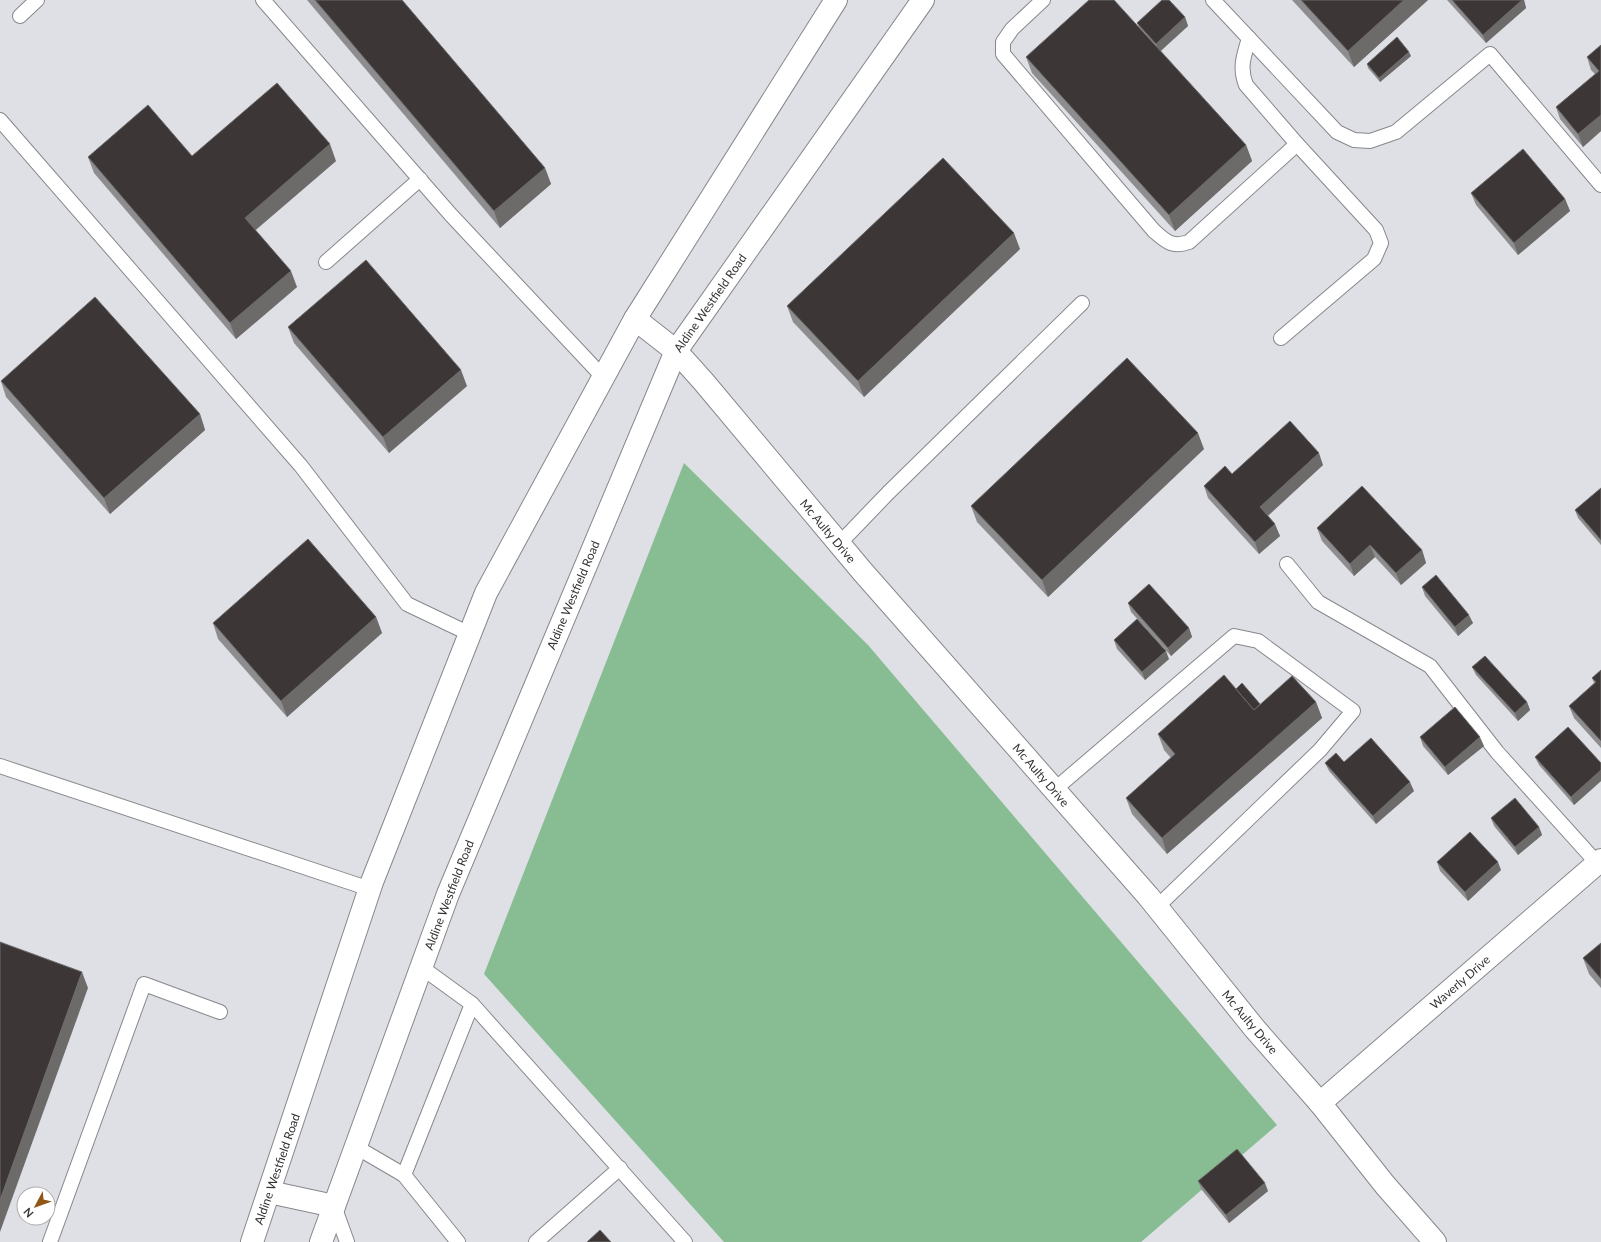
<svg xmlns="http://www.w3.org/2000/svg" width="1601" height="1242" font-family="Lato,sans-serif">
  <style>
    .green { fill: #88bd94 }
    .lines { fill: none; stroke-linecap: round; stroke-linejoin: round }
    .service-casing { stroke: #86888c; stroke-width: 16 }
    .minor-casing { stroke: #86888c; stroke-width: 24 }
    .secondary-casing { stroke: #86888c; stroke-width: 24 }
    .service { stroke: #fff; stroke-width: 14 }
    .minor { stroke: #fff; stroke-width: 22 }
    .secondary { stroke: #fff; stroke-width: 22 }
    .wall { fill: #8d8c8e }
    .shaded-wall { fill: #6d6a6a }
    .building { fill: #3c3736; stroke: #6d6a6a }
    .labels { text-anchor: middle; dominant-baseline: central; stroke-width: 4; stroke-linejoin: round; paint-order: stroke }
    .street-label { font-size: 12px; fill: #323234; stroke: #fff }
  </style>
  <rect width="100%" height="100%" fill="#dee0e5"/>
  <polygon class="green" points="684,463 868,645 1277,1125 1141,1242 724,1242 484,974"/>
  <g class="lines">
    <defs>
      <g id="service">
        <polyline points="263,0 451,215 603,377"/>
        <path d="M 1043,0 L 1012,29 L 1003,42 L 1003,54 L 1154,231 C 1166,241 1171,248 1189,242 L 1297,144"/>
        <polyline points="1213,0 1337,132 1354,140 1370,141 1396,132 1490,54 1601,185"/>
        <polyline points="20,16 37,0"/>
        <path d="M 1249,38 C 1244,56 1239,67 1246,85 L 1297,144 L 1376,230 L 1381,243 L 1374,259 L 1281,338"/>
        <polyline points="0,120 301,466 407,604 470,634"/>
        <polyline points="326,262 420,179"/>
        <polyline points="839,544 888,493 1082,303"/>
        <polyline points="1287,564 1318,602 1430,666 1497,752 1597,863"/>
        <polyline points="0,766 370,889"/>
        <polyline points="1054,790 1234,636 1258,641 1353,711 1320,750 1157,907"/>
        <polyline points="421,967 472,1004 685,1242"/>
        <polyline points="356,1147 404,1175 458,1242"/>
        <polyline points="404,1175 472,1004"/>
        <polyline points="334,1206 347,1242"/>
        <polyline points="50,1242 144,984 220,1012"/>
        <polyline points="536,1242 620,1168"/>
      </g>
      <g id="minor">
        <polyline points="635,319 676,351 703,381 862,571 1148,896 1255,1029 1320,1103 1385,1185 1435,1242"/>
        <polyline points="1320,1103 1601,860"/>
      </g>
      <g id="secondary">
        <polyline points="269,1192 334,1206"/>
        <polyline points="252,1242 372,882 486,593 635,319 836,0"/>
        <polyline points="321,1242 448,894 676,351 923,0"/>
      </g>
    </defs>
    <use href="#service" class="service-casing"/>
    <use href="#minor" class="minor-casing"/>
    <use href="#secondary" class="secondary-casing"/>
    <use href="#service" class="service"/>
    <use href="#minor" class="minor"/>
    <use href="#secondary" class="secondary"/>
  </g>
  <g class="wall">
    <polygon points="307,0 402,0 545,168 551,184 500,228"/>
    <polygon points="1292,0 1428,0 1354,67"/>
    <polygon points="1447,0 1524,0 1526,8 1486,43"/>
    <polygon points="1185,17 1188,26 1161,51 1246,145 1252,161 1175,231 1032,73 1026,57 1139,27 1137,23"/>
    <polygon points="1601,45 1601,131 1583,147 1560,119 1556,107 1595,74 1591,70 1587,57"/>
    <polygon points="1411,56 1380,82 1368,68 1367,64"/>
    <polygon points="192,156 336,161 255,230 297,287 236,339 94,173 88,157"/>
    <polygon points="1471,193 1565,199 1570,211 1518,255 1476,205"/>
    <polygon points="1020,249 864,397 793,322 787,306"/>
    <polygon points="288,327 467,386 389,453 294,343"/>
    <polygon points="1,381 200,414 205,430 110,514 6,397"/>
    <polygon points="1204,449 1048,597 977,522 971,506"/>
    <polygon points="1323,465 1268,516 1280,536 1259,554 1208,498 1204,486 1232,474"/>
    <polygon points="1601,488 1601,545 1578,518 1575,510"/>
    <polygon points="1317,528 1422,550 1426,563 1401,585 1375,557 1354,576 1322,541"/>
    <polygon points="1422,587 1473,623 1458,636 1425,596"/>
    <polygon points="1128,603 1189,628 1192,637 1171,656 1131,612"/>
    <polygon points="376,617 382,633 287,717 218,639 213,623"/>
    <polygon points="1114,640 1169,659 1145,680 1117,649"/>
    <polygon points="1472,667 1527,702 1530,710 1518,721 1476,675"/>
    <polygon points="1601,670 1601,748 1574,718 1569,706 1594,683 1592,678"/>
    <polygon points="1236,689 1260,704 1316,702 1322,718 1167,854 1132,814 1126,798 1171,758 1164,750 1158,734"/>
    <polygon points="1420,737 1484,746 1448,775 1423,746"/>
    <polygon points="1535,757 1601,763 1601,781 1574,805 1539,765"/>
    <polygon points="1344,762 1414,791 1376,824 1329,771 1325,763"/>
    <polygon points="1491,818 1539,827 1542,835 1518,855 1494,826"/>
    <polygon points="1437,862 1501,870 1468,901 1440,871"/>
    <polygon points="1601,943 1601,988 1589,974 1583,958"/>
    <polygon points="1198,1181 1268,1191 1229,1223 1201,1189"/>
  </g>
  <g class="shaded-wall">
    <polygon points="1404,0 1428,0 1354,67 1348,51"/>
    <polygon points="1522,0 1524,0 1526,8 1486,43 1483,35"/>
    <polygon points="1185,17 1188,26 1159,52 1156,44"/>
    <polygon points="1409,52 1411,56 1380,82 1379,78"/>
    <polygon points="1601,115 1601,131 1583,147 1578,134"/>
    <polygon points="330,144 336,161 251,234 245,218"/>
    <polygon points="1246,145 1252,161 1175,231 1169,215"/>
    <polygon points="545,168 551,184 500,228 494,211"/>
    <polygon points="1565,199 1570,211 1518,255 1514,243"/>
    <polygon points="1014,233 1020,249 864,397 858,381"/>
    <polygon points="291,271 297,287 236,339 230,323"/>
    <polygon points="461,370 467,386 389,453 383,437"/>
    <polygon points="200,414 205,430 110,514 104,498"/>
    <polygon points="1198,433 1204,449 1048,597 1042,580"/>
    <polygon points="1319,453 1323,465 1264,519 1260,507"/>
    <polygon points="1275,524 1280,536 1259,554 1255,542"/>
    <polygon points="1370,545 1375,557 1354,576 1350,564"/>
    <polygon points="1422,550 1426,563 1401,585 1396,573"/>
    <polygon points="1469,615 1473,623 1458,636 1455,627"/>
    <polygon points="376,617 382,633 287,717 281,701"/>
    <polygon points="1189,628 1192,637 1171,656 1168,648"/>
    <polygon points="1166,651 1169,659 1145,680 1142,672"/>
    <polygon points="1316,702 1322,718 1167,854 1162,838"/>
    <polygon points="1527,702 1530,710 1518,721 1515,713"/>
    <polygon points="1480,737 1484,746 1448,775 1445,767"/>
    <polygon points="1601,770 1601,781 1574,805 1571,797"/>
    <polygon points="1410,782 1414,791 1376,824 1373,816"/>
    <polygon points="1539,827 1542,835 1518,855 1515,847"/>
    <polygon points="1498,862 1501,870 1468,901 1465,892"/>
    <polygon points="82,972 88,988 0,1232 0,1200"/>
    <polygon points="1265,1183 1268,1191 1229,1223 1226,1215"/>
  </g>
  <g class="building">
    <polygon points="315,0 402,0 545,168 494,211"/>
    <polygon points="1089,0 1114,0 1246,145 1169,215 1026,57"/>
    <polygon points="1162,0 1169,0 1185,17 1156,44 1137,23"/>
    <polygon points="1301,0 1404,0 1348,51"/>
    <polygon points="1452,0 1522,0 1483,35"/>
    <polygon points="1397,37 1409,52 1379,78 1367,64"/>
    <polygon points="1601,45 1601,115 1578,134 1556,107 1599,71 1587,57"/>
    <polygon points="277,83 330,144 245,218 291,271 230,323 88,157 148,105 192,156"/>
    <polygon points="1523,149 1565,199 1514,243 1471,193"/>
    <polygon points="943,158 1014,233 858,381 787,306"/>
    <polygon points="366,260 461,370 383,437 288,327"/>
    <polygon points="95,297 200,414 104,498 1,381"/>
    <polygon points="1127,358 1198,433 1042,580 971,506"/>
    <polygon points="1290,421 1319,453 1260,507 1275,524 1255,542 1204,486 1225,466 1232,474"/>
    <polygon points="1362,486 1422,550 1396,573 1370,545 1350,564 1317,528"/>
    <polygon points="1601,488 1601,540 1575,510"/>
    <polygon points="308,539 376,617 281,701 213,623"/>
    <polygon points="1436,575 1469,615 1455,627 1422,587"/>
    <polygon points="1149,584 1189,628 1168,648 1128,603"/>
    <polygon points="1137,619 1166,651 1142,672 1114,640"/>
    <polygon points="1485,656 1527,702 1515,713 1472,667"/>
    <polygon points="1601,670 1601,741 1569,706 1596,682 1592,678"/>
    <polygon points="1224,675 1254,710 1292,676 1316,702 1162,838 1126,798 1175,754 1158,734"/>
    <polygon points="1242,683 1260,704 1254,710 1236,689"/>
    <polygon points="1455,707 1480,737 1445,767 1420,737"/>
    <polygon points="1568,727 1601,763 1601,770 1571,797 1535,757"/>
    <polygon points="1371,738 1410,782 1373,816 1325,763 1336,753 1344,762"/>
    <polygon points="1515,798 1539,827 1515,847 1491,818"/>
    <polygon points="1470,832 1498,862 1465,892 1437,862"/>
    <polygon points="0,942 82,972 0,1200"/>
    <polygon points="1601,943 1601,979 1583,958"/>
    <polygon points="1237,1149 1265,1183 1226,1215 1198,1181"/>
    <polygon points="600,1230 611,1242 587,1242"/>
  </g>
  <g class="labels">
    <g class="street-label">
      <text transform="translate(710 303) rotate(-55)">Aldine Westfield Road</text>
      <text transform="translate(828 531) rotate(50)">Mc Aulty Drive</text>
      <text transform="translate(573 595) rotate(-67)">Aldine Westfield Road</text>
      <text transform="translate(1041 775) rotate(49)">Mc Aulty Drive</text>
      <text transform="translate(449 895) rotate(-69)">Aldine Westfield Road</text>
      <text transform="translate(1460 982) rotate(-41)">Waverly Drive</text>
      <text transform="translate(1250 1022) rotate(50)">Mc Aulty Drive</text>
      <text transform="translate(277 1169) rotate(-71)">Aldine Westfield Road</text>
    </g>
  </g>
  <g transform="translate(36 1206) rotate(229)"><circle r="19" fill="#ffffff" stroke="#adadae"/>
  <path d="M0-3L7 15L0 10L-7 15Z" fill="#915616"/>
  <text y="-6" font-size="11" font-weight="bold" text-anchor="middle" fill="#323234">N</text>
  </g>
</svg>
